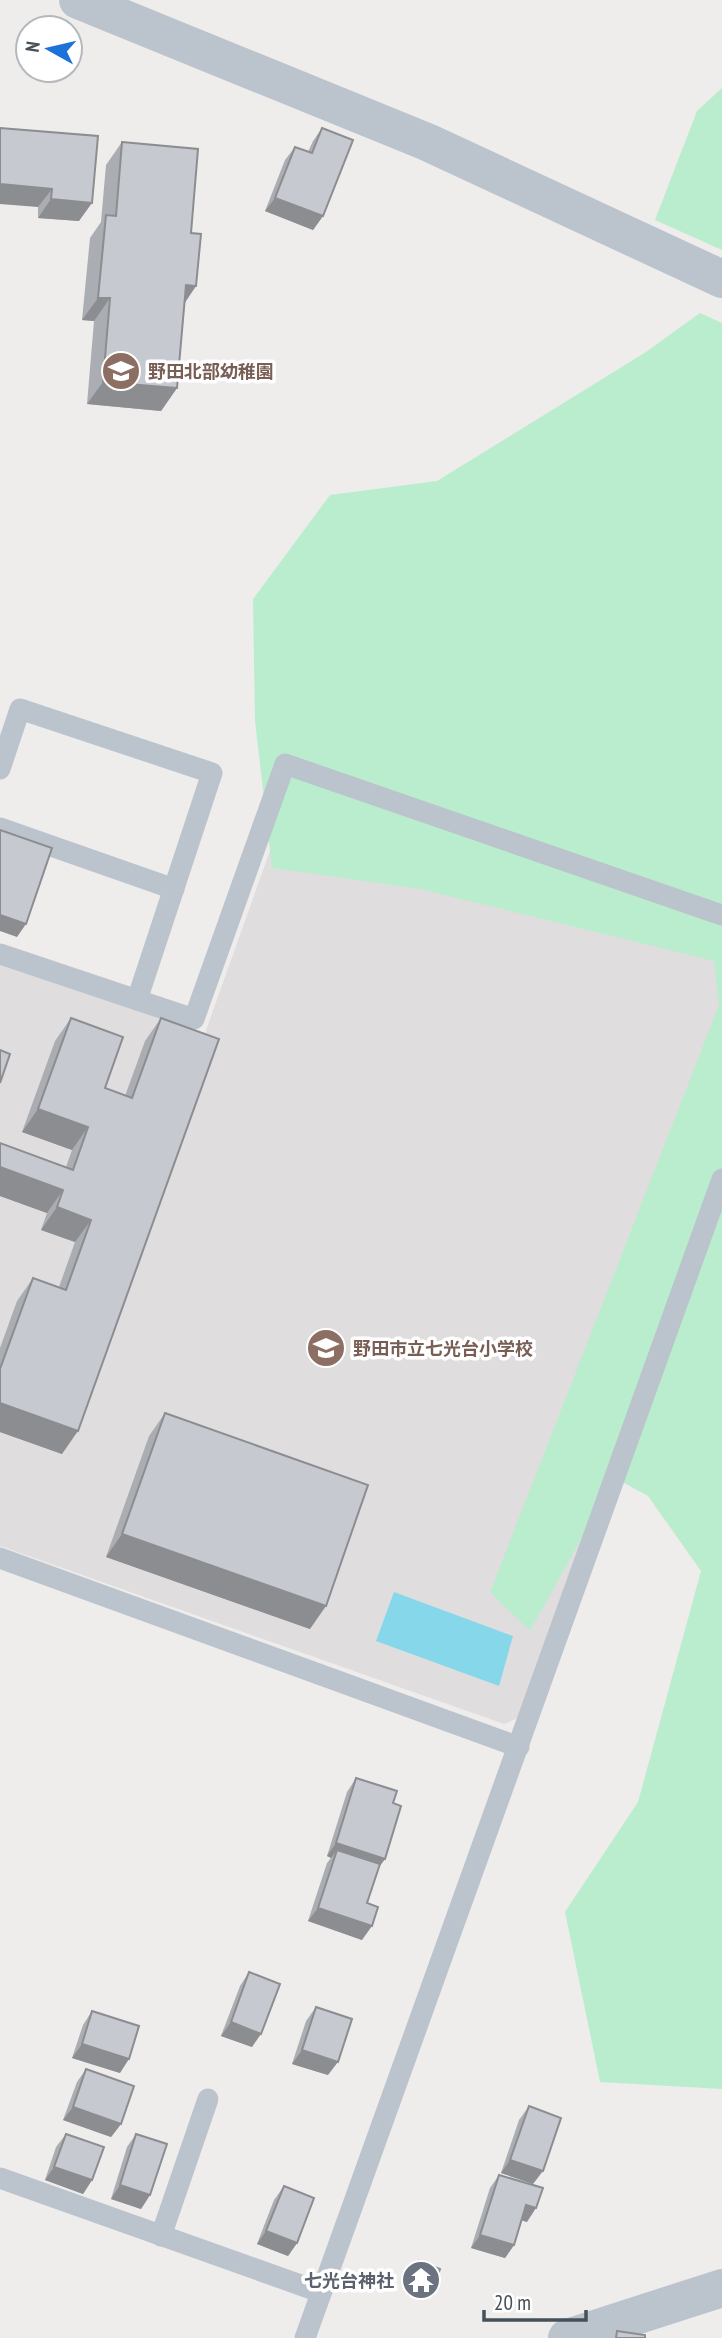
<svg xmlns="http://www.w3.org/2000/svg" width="722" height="2338" font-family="'PT Sans Narrow','Noto Sans JP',sans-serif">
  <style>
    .education { fill: #e0ddde }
    .green { fill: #baedcd }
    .water { fill: #87d7ea }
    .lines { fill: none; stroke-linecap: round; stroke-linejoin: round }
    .lane { stroke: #bbc4cc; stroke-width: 21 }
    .street { stroke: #bbc4cc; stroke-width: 38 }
    .wall { fill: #aaadb2 }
    .shaded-wall { fill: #8b8d91 }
    .building { fill: #c6c9cf; stroke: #8b8d91; stroke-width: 2 }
    .labels { text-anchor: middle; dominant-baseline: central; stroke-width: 7; stroke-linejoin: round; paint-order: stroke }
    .education-label { font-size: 18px; font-weight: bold; fill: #785e54; stroke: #fff; text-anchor: start }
    .worship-label { font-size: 18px; font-weight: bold; fill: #5b616d; stroke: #fff; text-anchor: end }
  </style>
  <rect width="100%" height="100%" fill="#efecec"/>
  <polygon class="education" points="293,786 722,925 722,1150 520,1717 504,1724 0,1546 0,959 137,1000 204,1036"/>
  <g class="green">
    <polygon points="722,88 722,250 655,220 697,111"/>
    <polygon points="700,313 722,323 722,2089 600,2082 565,1912 638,1802 701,1571 648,1496 615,1478 530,1631 490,1592 719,1005 714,961 420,889 272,868 255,721 253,599 330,495 437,481 646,352"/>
  </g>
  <polygon class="water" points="394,1592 513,1636 499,1686 376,1641"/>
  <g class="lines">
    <g class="lane">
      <polyline points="0,769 20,709 212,773 137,1000"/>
      <polyline points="0,828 174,889"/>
      <polyline points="0,954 194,1019 285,764 722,915"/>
      <polyline points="0,1558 519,1747"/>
      <polyline points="0,2178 320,2292"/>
      <polyline points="161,2236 208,2099"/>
      <polyline points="305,2338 722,1179"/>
    </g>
    <g class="street">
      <polyline points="78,0 427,142 722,279"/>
      <polyline points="567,2338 722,2288"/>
    </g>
  </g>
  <g class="wall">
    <polygon points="0,128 79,221 38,218 38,207"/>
    <polygon points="322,128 323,216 313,230 265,211 285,160 295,147 308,152 313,141"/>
    <polygon points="122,142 191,233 196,286 185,303 177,388 161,411 87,404 94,321 82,320 90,238 101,222 106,165"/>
    <polygon points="71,1018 105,1088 125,1096 145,1041 161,1018 62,1454 0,1432 0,1348 17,1301 33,1278 59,1287 75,1242 41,1230 47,1213 0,1196 0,1143 66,1167 72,1150 22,1132 55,1041"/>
    <polygon points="165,1413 310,1629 106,1557 149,1436"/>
    <polygon points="356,1778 393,1803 385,1859 379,1867 367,1903 362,1940 308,1921 327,1863 331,1858 327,1856 347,1792"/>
    <polygon points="249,1972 252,2047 221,2036 240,1986"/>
    <polygon points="316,2007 328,2075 292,2064 306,2021"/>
    <polygon points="92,2011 120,2073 72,2058 83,2025"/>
    <polygon points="86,2069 121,2124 111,2137 63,2120 77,2082"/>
    <polygon points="529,2106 533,2184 501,2173 519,2120"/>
    <polygon points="66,2134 92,2180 83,2194 45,2180 56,2147"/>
    <polygon points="136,2134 150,2195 141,2209 111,2199 127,2147"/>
    <polygon points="499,2175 527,2222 522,2220 514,2245 505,2258 471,2248 490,2188"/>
    <polygon points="284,2186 297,2243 288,2256 257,2244 274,2200"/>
    <polygon points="419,2261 434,2285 429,2293 408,2285 414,2268"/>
  </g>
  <g class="shaded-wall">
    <polygon points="0,184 52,189 38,207 0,204"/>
    <polygon points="275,198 323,216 313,230 265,211"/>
    <polygon points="51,199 92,203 79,221 38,218"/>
    <polygon points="186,285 196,286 180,309"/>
    <polygon points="98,298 110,298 94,321 82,320"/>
    <polygon points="103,382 177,388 161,411 87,404"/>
    <polygon points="0,915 26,924 17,937 0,931"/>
    <polygon points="38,1109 88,1127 72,1150 22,1132"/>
    <polygon points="0,1167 63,1190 47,1213 0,1196"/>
    <polygon points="57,1207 91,1220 75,1242 41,1230"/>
    <polygon points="0,1403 78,1431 62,1454 0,1432"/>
    <polygon points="122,1534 326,1606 310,1629 106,1557"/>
    <polygon points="336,1843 385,1859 375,1872 337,1850 331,1858 327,1856"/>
    <polygon points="318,1908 372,1926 362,1940 308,1921"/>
    <polygon points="231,2022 261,2034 252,2047 221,2036"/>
    <polygon points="82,2044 129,2059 120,2073 72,2058"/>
    <polygon points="302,2050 338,2062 328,2075 292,2064"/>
    <polygon points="73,2107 121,2124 111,2137 63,2120"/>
    <polygon points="510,2160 543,2171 533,2184 501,2173"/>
    <polygon points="54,2167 92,2180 83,2194 45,2180"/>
    <polygon points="120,2185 150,2195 141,2209 111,2199"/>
    <polygon points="526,2205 536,2208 527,2222 517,2219"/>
    <polygon points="266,2231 297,2243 288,2256 257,2244"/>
    <polygon points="480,2235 514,2245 505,2258 471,2248"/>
    <polygon points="413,2278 434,2285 429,2293 408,2285"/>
  </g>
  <g class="building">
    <polygon points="0,128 98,136 92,203 51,199 52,189 0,184"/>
    <polygon points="322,128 353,140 323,216 275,198 295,147 312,153"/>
    <polygon points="122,142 198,149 191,233 201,234 196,286 186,285 177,388 103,382 110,298 98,298 106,215 116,216"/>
    <polygon points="0,830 52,848 26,924 0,915"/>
    <polygon points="71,1018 123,1037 105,1088 132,1098 161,1018 219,1039 78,1431 0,1403 0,1369 33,1278 66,1290 91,1220 57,1207 63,1190 0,1167 0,1143 73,1170 88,1127 38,1109"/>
    <polygon points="0,1050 10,1054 0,1083"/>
    <polygon points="165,1413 368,1485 326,1606 122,1534"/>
    <polygon points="356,1778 397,1791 393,1803 401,1806 385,1859 336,1843"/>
    <polygon points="337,1850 380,1864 367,1903 378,1907 372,1926 318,1908"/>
    <polygon points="249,1972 280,1984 261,2034 231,2022"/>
    <polygon points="316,2007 352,2019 338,2062 302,2050"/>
    <polygon points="92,2011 139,2026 129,2059 82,2044"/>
    <polygon points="86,2069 134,2086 121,2124 73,2107"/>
    <polygon points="529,2106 561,2118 543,2171 510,2160"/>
    <polygon points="66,2134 104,2147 92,2180 54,2167"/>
    <polygon points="136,2134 167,2144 150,2195 120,2185"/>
    <polygon points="499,2175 543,2188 536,2208 526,2205 514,2245 480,2235"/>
    <polygon points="284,2186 314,2198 297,2243 266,2231"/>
    <polygon points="419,2261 440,2269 434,2285 413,2278"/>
    <polygon points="617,2331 645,2335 645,2338 616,2338"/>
  </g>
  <defs>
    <symbol id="school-disc" viewBox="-11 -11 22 22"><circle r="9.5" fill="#8d6e63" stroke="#fff"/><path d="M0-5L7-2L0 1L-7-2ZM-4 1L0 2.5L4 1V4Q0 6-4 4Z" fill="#fff"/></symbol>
    <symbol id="temple-disc" viewBox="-11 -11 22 22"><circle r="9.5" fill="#6b7280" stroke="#fff"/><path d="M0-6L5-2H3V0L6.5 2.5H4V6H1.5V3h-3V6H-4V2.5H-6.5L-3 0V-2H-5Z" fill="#fff"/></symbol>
  </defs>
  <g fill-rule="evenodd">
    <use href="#school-disc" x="99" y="349" width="44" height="44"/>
    <use href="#school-disc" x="304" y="1326" width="44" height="44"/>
    <use href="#temple-disc" x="399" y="2258" width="44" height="44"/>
  </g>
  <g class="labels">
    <g class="education-label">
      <text x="148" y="371">野田北部幼稚園</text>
      <text x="353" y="1348">野田市立七光台小学校</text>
    </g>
    <g class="worship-label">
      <text x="394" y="2280">七光台神社</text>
    </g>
  </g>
  <g transform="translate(49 49) rotate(278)"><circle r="33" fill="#ffffff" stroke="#b5b9bd" stroke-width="2"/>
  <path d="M0-5L12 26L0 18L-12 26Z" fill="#1b73da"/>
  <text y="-10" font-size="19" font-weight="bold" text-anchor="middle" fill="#455059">N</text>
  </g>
  <path d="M484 2310v10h102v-10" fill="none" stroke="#455059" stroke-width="3.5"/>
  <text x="494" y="2310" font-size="21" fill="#455059" stroke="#ffffff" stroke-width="5" paint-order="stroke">20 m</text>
</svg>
